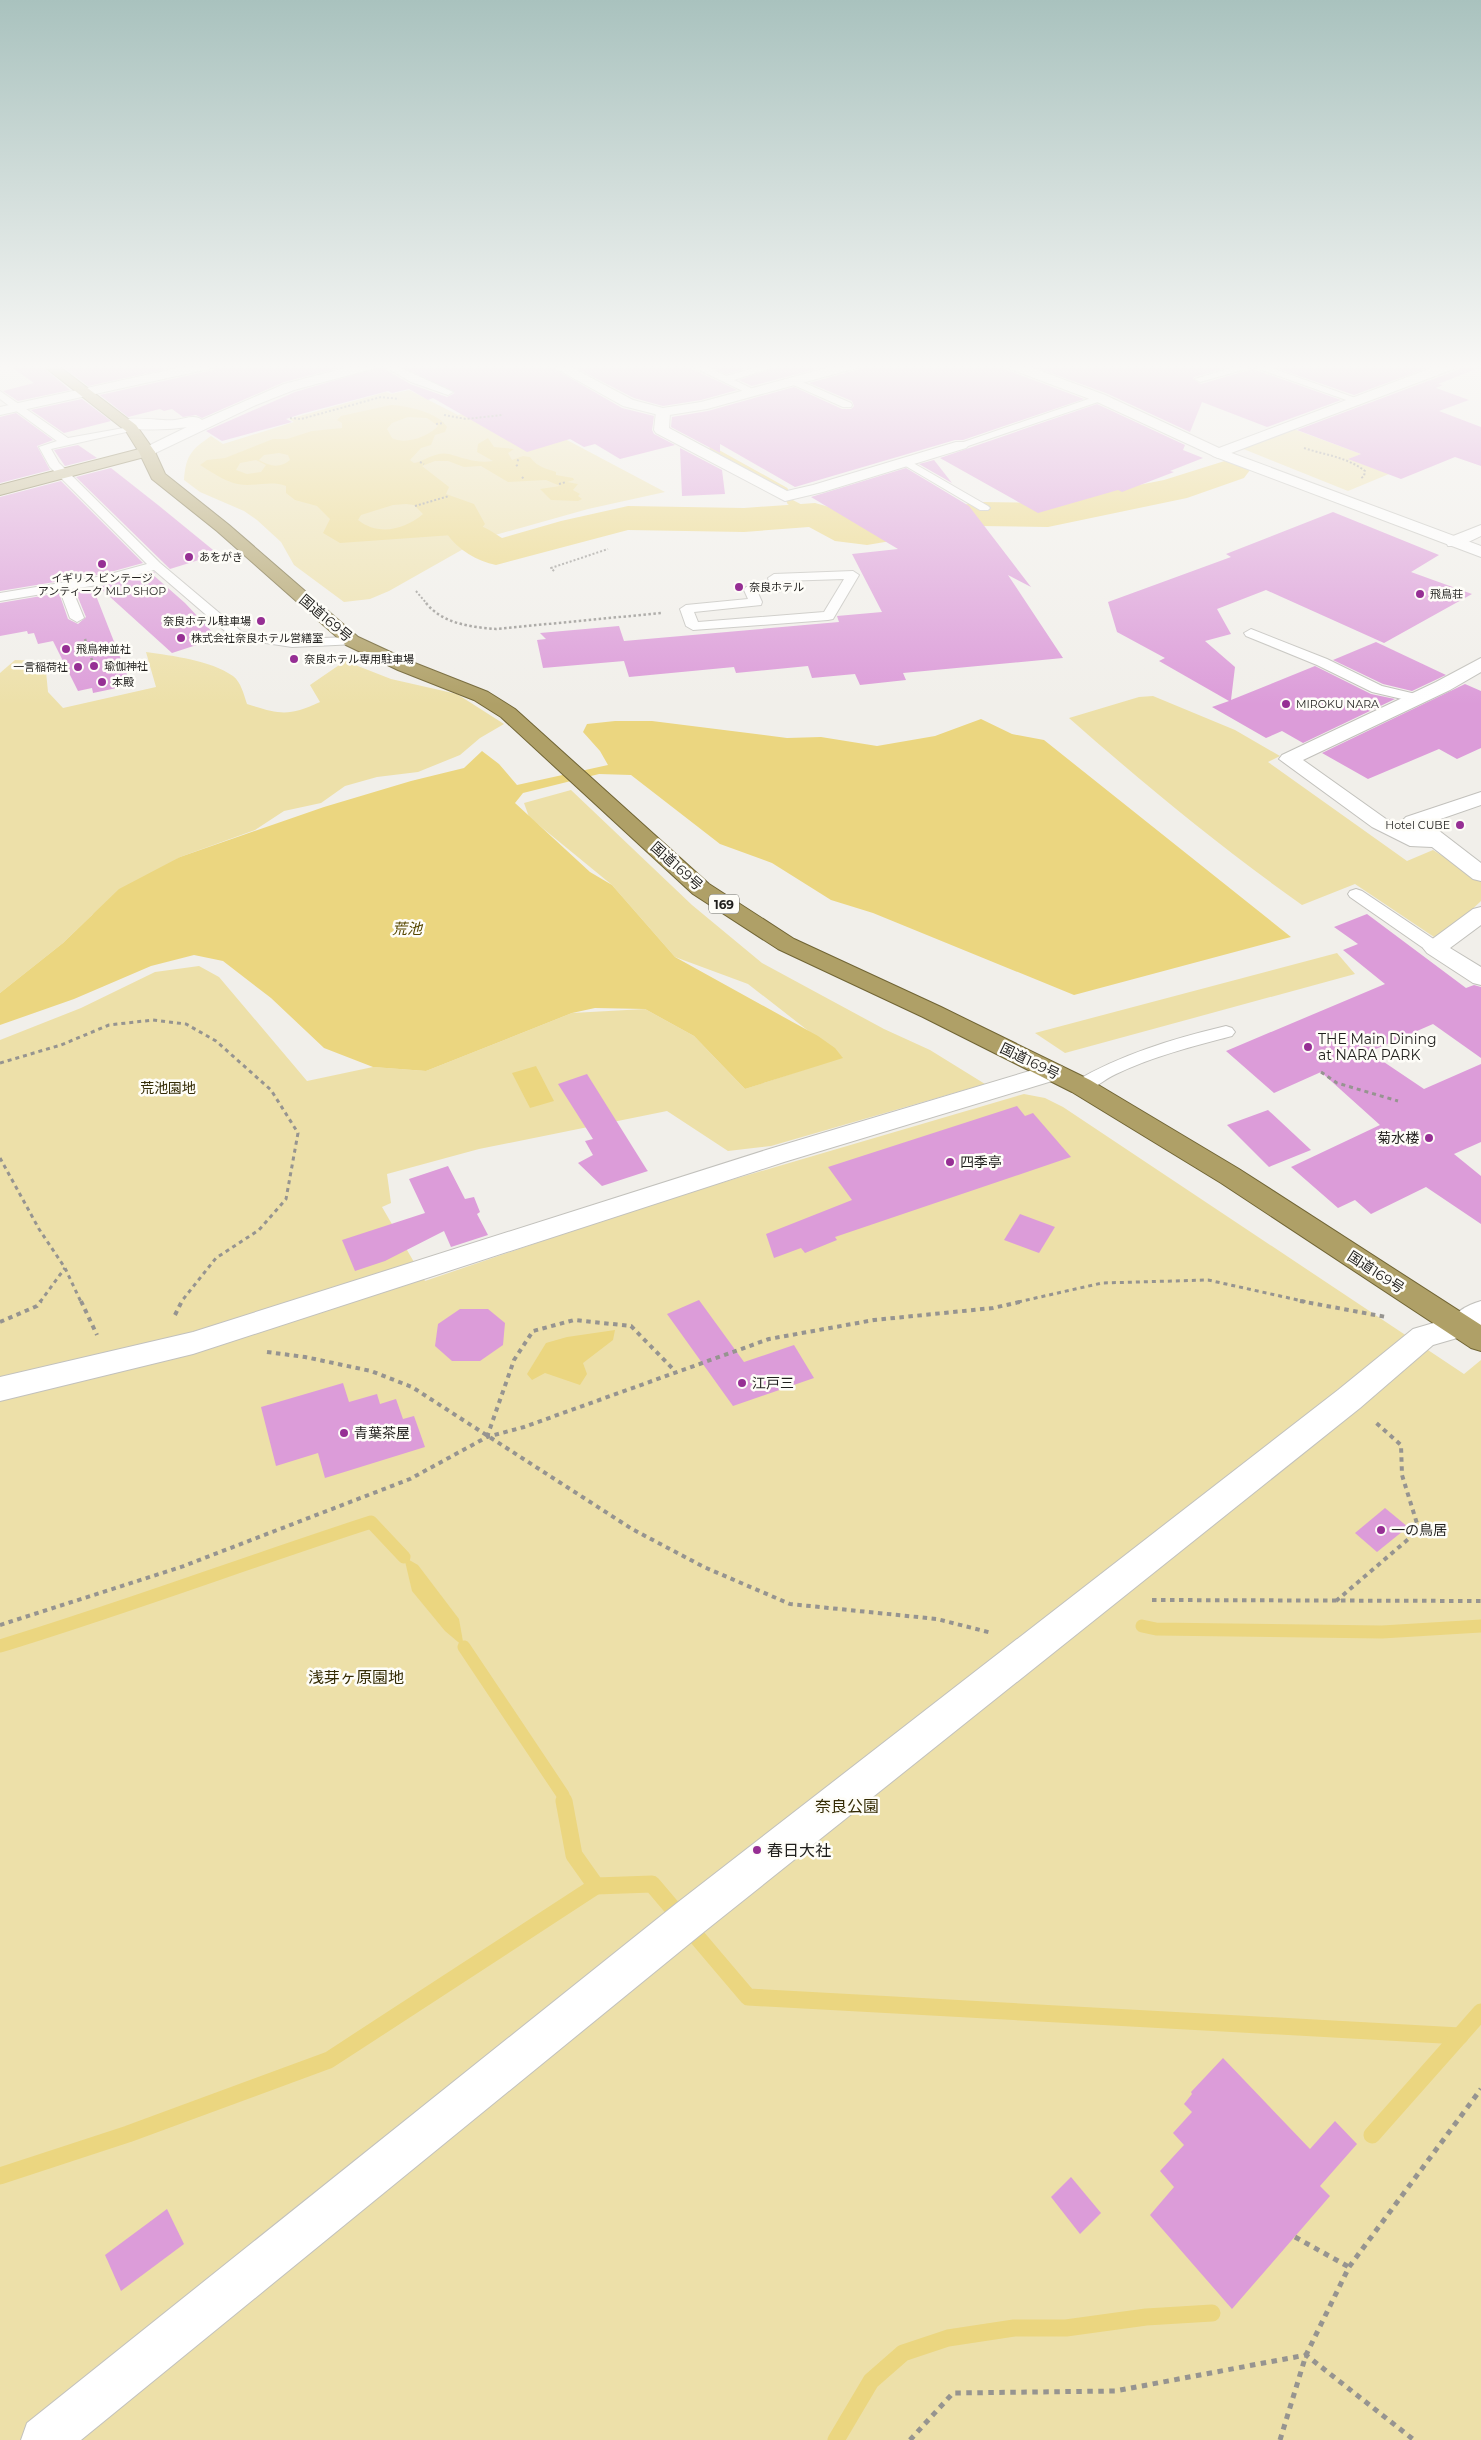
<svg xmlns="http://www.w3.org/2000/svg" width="1481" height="2440" font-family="Montserrat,'Noto Sans JP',sans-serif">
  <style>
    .green { fill: #ede0a9 }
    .water { fill: #ebd680; fill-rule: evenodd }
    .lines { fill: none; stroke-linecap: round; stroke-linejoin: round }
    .stream-far2 { stroke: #ebd680; stroke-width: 6 }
    .stream-far1 { stroke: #ebd680; stroke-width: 13 }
    .stream { stroke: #ebd680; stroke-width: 17 }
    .river { fill: #ebd680; fill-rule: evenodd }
    .building { fill: #dc9cd9 }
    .service-casing { stroke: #c2c1bc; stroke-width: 2 }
    .pedestrian-casing { stroke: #c2c1bc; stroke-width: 2 }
    .minor-casing { stroke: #c2c1bc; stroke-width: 2 }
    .tertiary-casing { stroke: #c2c1bc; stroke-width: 2 }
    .primary-casing { stroke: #706434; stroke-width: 2 }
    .trunk-casing { stroke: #706434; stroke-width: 2 }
    .path-far4 { stroke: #969490; stroke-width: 2; stroke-dasharray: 2 2; stroke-linecap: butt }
    .path-far3 { stroke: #969490; stroke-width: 2.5; stroke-dasharray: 2.5 2.5; stroke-linecap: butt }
    .path-far2 { stroke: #969490; stroke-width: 3; stroke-dasharray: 4 4; stroke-linecap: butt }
    .path-far1 { stroke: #969490; stroke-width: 4; stroke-dasharray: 4.5 4.5; stroke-linecap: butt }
    .path { stroke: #969490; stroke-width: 5; stroke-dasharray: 5.5 5.5; stroke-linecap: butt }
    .service { fill: #fff; fill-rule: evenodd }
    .pedestrian { fill: #fff; fill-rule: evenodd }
    .minor { fill: #fff; fill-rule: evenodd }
    .tertiary { fill: #fff; fill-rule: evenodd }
    .primary { fill: #c3b88d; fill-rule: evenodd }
    .trunk { fill: #afa067; fill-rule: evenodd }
    .poi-dot { fill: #962f94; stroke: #fefdf8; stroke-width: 2 }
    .labels { text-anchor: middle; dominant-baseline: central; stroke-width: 5; stroke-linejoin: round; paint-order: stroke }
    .far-poi-label { font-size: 11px; fill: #201f1d; stroke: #fefdf8; text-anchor: start }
    .shield { fill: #fefdf8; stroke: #63625f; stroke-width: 1 }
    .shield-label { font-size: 12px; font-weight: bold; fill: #201f1d }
    .street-label { font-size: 14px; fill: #201f1d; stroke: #fefdf8 }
    .poi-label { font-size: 14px; fill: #201f1d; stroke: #fefdf8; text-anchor: start }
    .park-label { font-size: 14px; fill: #352c05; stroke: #fefdf8 }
    .water-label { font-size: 15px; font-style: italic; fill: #564700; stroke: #fefdf8 }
    .near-park-label { font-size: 16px; fill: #352c05; stroke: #fefdf8 }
    .near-poi-label { font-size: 16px; fill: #201f1d; stroke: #fefdf8; text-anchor: start }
  </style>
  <rect width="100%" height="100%" fill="#f1efea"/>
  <g class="green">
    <path d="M 409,390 L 458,415 L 499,404 L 665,492 L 588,509 L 481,539 L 389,591 L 370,599 L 344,602 L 294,565 L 281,542 L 257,520 L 244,511 L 200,492 L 184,480 C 186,455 191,450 211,436 L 223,444 L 294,422 L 289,419 L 386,392 L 391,394 Z"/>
    <polygon points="1288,427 1361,454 1349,459 1389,474 1348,491 1236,446"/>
    <path d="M 146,652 C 173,656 210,660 233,676 C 241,682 244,695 247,704 C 279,714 288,717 320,702 L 310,685 L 345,661 L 391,679 L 457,694 L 504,724 L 480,738 L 460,755 L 418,772 L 377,777 L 345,786 L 321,803 L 284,811 L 255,830 L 180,857 L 92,915 L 63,943 L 0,993 L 0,673 L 15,660 L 45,661 L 48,692 L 63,708 L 156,687 Z"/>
    <path d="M 1153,696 L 1235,730 L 1280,756 L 1268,762 L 1407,861 L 1433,850 L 1481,880 L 1481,901 L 1463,918 L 1434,937 L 1355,884 L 1302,905 C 1220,847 1144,784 1069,718 L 1139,697 Z"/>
    <polygon points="571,790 692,905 762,963 884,1029 930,1050 985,1084 771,1146 728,1151 667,1111 479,1149 387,1174 391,1203 382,1207 425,1281 663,1200 1024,1094 1045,1098 1063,1107 1464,1374 1481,1360 1481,2440 0,2440 0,1040 81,1008 155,972 199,966 219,977 307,1081 373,1067 426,1071 572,1013 645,1009 694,1036 745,1089 842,1057 748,984 675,957 612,885 529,817 524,803"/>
    <polygon points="1337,953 1355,974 1065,1053 1035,1033"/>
  </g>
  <g class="water">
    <path d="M 391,405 C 407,406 438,412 447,427 L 445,432 L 435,435 L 431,445 L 421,448 L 410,460 L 414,463 C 425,461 436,451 449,454 C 463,458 478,464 493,461 L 477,452 L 478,444 L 488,438 L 494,447 L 514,449 L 508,453 L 512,460 L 523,456 L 530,457 C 537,467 545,468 556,472 L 556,475 L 573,478 L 574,480 L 567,482 L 578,484 L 573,490 L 580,494 L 578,496 L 582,499 L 578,501 L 551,500 L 540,489 L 560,486 L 546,480 L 508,482 L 481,466 L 464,467 L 448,461 L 435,461 L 422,466 L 449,487 L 446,494 L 474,504 L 485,524 L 481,529 L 467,534 L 340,543 L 323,533 L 330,519 L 317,506 L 295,500 L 286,493 L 286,486 C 273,481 260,485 247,485 C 229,485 215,474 200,465 L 207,460 L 225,458 L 273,439 L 287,439 L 312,431 L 342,428 L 342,423 L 337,420 L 341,416 ZM 408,417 L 427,418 L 438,426 C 428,437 405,445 392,438 L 387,429 L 392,423 ZM 279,453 L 288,455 L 290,460 C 280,469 269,466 259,460 L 264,455 ZM 256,460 L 266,465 L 261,472 L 247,474 L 236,470 L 240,463 ZM 406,504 L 414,505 L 423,514 C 404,530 378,536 358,520 L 361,515 L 393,505 Z"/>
    <polygon points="981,719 1012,734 1044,740 1291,937 1074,995 873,913 831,900 772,863 720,844 631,775 599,774 523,793 515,803 590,872 612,885 675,957 818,1036 835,1048 843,1058 745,1089 694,1036 645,1009 595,1008 572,1013 426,1071 373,1067 324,1048 271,998 223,961 194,955 151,966 74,999 0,1025 0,993 63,943 119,889 180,857 324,807 411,781 464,768 482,751 499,764 517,785 608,765 600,751 583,732 587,724 615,721 652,721 787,738 821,737 877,746 935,736"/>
    <polygon points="536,1066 554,1101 530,1108 512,1073"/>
    <polygon points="615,1330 613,1340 583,1363 587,1374 580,1385 545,1373 532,1380 527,1374 546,1343 567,1337"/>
    <polygon points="404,1557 418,1565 459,1619 464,1647 445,1631 412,1591"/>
  </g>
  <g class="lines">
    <polyline class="stream-far2" points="708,436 711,438 713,450 785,490 790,502 815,515"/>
    <g class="stream-far1">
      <polyline points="1142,1626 1156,1629 1382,1632 1481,1626"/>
      <path d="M 0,1646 C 125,1608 247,1562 371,1522 L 404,1557"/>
      <polyline points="464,1647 563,1795 564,1802"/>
    </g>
    <g class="stream">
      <polyline points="564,1801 574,1855 596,1886 652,1884 748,1997 1460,2036"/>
      <polyline points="1372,2135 1481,2012"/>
      <polyline points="0,2176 128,2134 329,2060 596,1886"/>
      <polyline points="836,2440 871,2381 903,2353 948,2338 1014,2328 1066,2328 1146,2317 1212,2313"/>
    </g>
    <path class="river" d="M 1231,459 L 1244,462 L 1250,470 L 1244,478 L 1187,498 L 1048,527 L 980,526 L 867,545 L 835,541 L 809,527 L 744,532 L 628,530 L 496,565 C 477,561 458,550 447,534 L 453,525 C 475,520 483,526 502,538 L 561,521 L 628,506 L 744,508 L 815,503 L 829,507 L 857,520 L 867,521 L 980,502 L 1048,503 L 1164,480 Z"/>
  </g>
  <g class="building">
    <polygon points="7,364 39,364 70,390 18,401 3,391 34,383"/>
    <polygon points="59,364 189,364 88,386"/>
    <polygon points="222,364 354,364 284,382 202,418 196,415 183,417 172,409 164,411 160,409 128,417 100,395 213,370"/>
    <polygon points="396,364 546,364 622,408 654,416 652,430 654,434 675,445 620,459 595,444 584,447 570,439 527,452 433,398 428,400 409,389 392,393 388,391 301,414 286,419 292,422 222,441 206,431 295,392 381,367 410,384 447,397 455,393"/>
    <polygon points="568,364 691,364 692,369 737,390 701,400 663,406 634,398"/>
    <polygon points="705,364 763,364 726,374"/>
    <polygon points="785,364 835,364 752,386 739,380"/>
    <polygon points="864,364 1001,364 1004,369 1084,399 963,440 955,440 795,487 720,444 720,453 671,427 672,417 708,411 794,387 842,409 851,409 854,406 852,401 809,383 860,369"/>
    <polygon points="1026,364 1239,364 1194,377 1193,379 1201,384 1253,369 1341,400 1267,427 1202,402 1190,432 1106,393"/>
    <polygon points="1265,364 1438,364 1354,395"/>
    <polygon points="1463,364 1470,364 1472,368 1476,369 1438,384 1443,385 1436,388 1469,400 1439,411 1481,427 1481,466 1455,457 1401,479 1348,459 1361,454 1297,430 1460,369"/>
    <polygon points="82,399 111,421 64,433 31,410"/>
    <polygon points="1097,404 1185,445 1183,450 1203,458 1170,471 1174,472 1122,492 1118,490 1038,513 940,458"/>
    <polygon points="16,413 53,440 37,446 50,470 0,483 0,417"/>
    <polygon points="78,445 97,458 65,466 54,450"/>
    <polygon points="680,448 722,470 725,494 682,496"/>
    <polygon points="934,460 952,483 919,464"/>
    <polygon points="111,468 158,505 218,554 170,569 76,477"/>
    <polygon points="906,468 969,506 1031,587 1008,575 1063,658 903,673 906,680 860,685 855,674 812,678 808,666 736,673 734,667 629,677 624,661 543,668 537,640 546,639 540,633 619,626 624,641 839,622 837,616 882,612 852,554 898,549 811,497"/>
    <polygon points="61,481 143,563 103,574 0,591 0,497"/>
    <polygon points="1333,512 1439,555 1411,572 1472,594 1384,643 1266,590 1217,609 1231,634 1205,641 1235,667 1231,700 1315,666 1371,694 1395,699 1303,743 1282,731 1266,738 1212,707 1229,701 1159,661 1165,658 1117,632 1108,602 1231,557 1226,554"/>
    <polygon points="154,572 155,573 152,574 185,603 218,638 172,653 99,587"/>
    <polygon points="93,588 131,685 93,693 92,688 78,691 53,641 38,644 34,633 28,634 27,631 0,636 0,603 59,593 68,619 78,624 86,617 75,590"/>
    <polygon points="1376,642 1446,675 1412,691 1383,684 1333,660"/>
    <polygon points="1465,684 1481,691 1481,748 1457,759 1439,749 1368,779 1322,753"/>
    <polygon points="1367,914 1466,988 1474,985 1481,987 1481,1058 1433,1024 1369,1052 1424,1089 1481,1064 1481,1142 1454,1154 1481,1176 1481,1224 1426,1187 1371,1214 1355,1200 1338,1208 1291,1167 1380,1125 1321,1072 1274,1093 1226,1051 1385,984 1343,950 1358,944 1334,927"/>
    <polygon points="587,1074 647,1170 648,1171 602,1186 578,1163 593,1155 585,1141 593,1139 558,1084"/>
    <polygon points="1017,1106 1025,1116 1033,1113 1071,1157 835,1237 837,1240 805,1253 801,1248 774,1258 766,1234 852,1200 828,1167"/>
    <polygon points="1268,1110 1311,1150 1269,1167 1227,1125"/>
    <polygon points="448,1166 465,1199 474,1197 480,1212 477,1214 488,1235 451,1247 444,1231 385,1261 355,1271 342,1240 425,1213 409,1179"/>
    <polygon points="1020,1214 1055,1227 1039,1253 1004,1240"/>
    <polygon points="699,1300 744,1362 794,1345 814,1378 733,1406 667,1314"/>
    <polygon points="460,1309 488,1309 505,1323 503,1345 480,1361 452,1361 435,1346 438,1324"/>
    <polygon points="343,1383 349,1402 377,1394 380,1404 396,1399 403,1419 414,1416 425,1447 325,1478 318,1453 276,1466 261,1407"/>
    <polygon points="1385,1508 1408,1527 1377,1552 1355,1533"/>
    <polygon points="1223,2058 1310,2149 1335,2121 1357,2144 1320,2186 1330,2196 1232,2309 1150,2215 1174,2187 1160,2171 1184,2145 1173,2133 1192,2112 1184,2104 1192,2094 1191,2092"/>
    <polygon points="1071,2177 1101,2213 1080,2234 1051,2197"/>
    <polygon points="167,2209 184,2244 121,2291 105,2255"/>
  </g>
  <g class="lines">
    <defs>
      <g id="service">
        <polygon points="380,364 392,364 453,392 448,395 411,382"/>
        <polygon points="693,364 702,364 726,376 768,364 783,364 734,380 755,390 755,394 751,395 693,367"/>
        <polygon points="1244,364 1261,364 1361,400 1360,402 1352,402 1253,367 1200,382 1195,379"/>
        <polygon points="793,378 851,403 852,405 851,407 843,407 789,383 789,379"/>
        <polygon points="0,391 68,438 135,426 135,430 51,449 59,463 160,563 242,632 292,639 352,637 359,641 357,644 292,647 233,638 154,570 104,584 72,589 84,618 77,622 70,618 60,591 0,601 0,593 103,576 147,564 50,467 39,447 57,441 0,399"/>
        <polygon points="1100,395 1104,396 1104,400 965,447 961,448 955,445"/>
        <polygon points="908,460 988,506 990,508 988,510 980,510 904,465 902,463"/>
        <path d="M 853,571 L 859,575 L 833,619 L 828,620 L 693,630 L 686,626 L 680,609 L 686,605 L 748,599 L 744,590 L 746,587 L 770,585 L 768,578 L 774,574 ZM 844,579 L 824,612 L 698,622 L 694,612 L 761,605 L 762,602 L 758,593 L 782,591 L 784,588 L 782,581 Z"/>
        <polygon points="1251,629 1327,659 1382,686 1420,695 1422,698 1415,702 1372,692 1317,665 1246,636 1244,633"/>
        <polygon points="1356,889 1362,891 1441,944 1443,948 1441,952 1429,952 1350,897 1348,894 1350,891"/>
        <path d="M 1226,1026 L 1232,1028 L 1235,1032 L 1232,1036 C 1191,1047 1154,1056 1116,1074 C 1102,1080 1090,1095 1074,1090 L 1072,1086 L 1074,1082 C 1122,1054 1172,1039 1226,1026 Z"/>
      </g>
      <polygon id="pedestrian" points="1461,1315 1471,1318 1476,1326 1471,1334 1433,1345 1360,1408 705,1931 81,2440 21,2440 27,2423 677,1903 1338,1390 1413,1329"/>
      <g id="minor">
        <polygon points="196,364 220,364 213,368 0,415 0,407"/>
        <polygon points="1003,364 1022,364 1105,395 1219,448 1442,364 1461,364 1459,367 1218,458 1095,401 1005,367"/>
        <polygon points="1472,364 1481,364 1481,368 1474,367"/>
        <polygon points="663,408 670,412 669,428 787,491 813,485 956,442 966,442 969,445 966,448 823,492 785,501 656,433 654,430 656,412"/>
        <polygon points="1481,525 1481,536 1460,546 1448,546 1446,542 1448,538"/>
        <polygon points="1481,658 1481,672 1450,690 1303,760 1386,819 1411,830 1402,821 1406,817 1481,792 1481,805 1429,823 1481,863 1481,881 1473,879 1432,847 1410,846 1372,827 1279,759 1282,755 1436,682"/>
        <polygon points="1481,907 1481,925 1450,948 1481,967 1481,985 1473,983 1427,953 1423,948 1427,943 1473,909"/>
        <polygon points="1053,1064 1062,1066 1066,1072 1062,1078 784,1162 193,1354 0,1401 0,1377 193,1332 766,1150"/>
      </g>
      <g id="tertiary">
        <path d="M 360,364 L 381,364 L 379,367 L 294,390 L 256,405 L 147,457 L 142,455 L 139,452 L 142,449 L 187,427 C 175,429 124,433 117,423 C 124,414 163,422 175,420 C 184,419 195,414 202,420 L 284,384 Z"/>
        <polygon points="548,364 565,364 633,400 663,408 701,402 841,364 862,364 860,367 707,409 663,416 623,406"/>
        <polygon points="1218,448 1481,546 1481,557 1213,456 1210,453"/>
        <path d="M 1481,1301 L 1481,1327 C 1470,1335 1464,1338 1451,1334 L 1446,1326 C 1453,1313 1467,1305 1481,1301 Z"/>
      </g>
      <polygon id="primary" points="147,447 152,449 155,452 152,455 0,495 0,485"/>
      <polygon id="trunk" points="41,364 56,364 136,425 155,452 165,474 229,525 358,637 412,662 488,692 515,709 709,884 794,939 941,1007 1090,1080 1239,1169 1481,1325 1481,1351 1471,1348 1221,1183 1072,1092 923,1017 778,949 693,894 501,717 474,700 398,670 346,645 217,531 152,479 139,452 126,431"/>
    </defs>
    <use href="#service" class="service-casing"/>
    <use href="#pedestrian" class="pedestrian-casing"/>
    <use href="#minor" class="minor-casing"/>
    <use href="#tertiary" class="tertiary-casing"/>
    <use href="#primary" class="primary-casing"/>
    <use href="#trunk" class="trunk-casing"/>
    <g class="path-far4">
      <polyline points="444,415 466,419 502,415"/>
      <polyline points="290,418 301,419 381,397 399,399"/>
      <polyline points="436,424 444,423"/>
      <path d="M 1304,448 C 1325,455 1347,457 1365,471 L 1364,476 L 1360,479"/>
      <polyline points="517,460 520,461"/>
      <polyline points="420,462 424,464"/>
      <polyline points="516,466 519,464"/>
      <polyline points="522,477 524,479"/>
      <polyline points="559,484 566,482"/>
      <polyline points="415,506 449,496"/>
      <polyline points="554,571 551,568 608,549"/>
      <polyline points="416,591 427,604"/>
    </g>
    <g class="path-far3">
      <path d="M 426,603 C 443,624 471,627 496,629 L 661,613"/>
      <polyline points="85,639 94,666"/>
    </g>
    <g class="path-far2">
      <polyline points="0,1063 61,1045 109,1025 153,1020 186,1024 216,1041 271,1090 298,1133 286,1199 259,1230 216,1258 181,1302"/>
      <polyline points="1321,1072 1337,1083 1398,1101"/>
      <polyline points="0,1158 39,1229 65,1268 81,1302"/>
      <polyline points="40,1302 65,1268"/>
      <polyline points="1018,1302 1102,1283 1208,1280 1307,1302"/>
    </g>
    <g class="path-far1">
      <polyline points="81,1301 97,1335"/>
      <polyline points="1300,1301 1386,1317"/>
      <polyline points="175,1315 182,1301"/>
      <polyline points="0,1322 37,1306 41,1301"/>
      <polyline points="267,1352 305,1357 371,1371 412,1387 632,1529 704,1567 790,1604 937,1619 992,1633"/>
      <polyline points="487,1437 514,1360 533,1331 574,1320 631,1326 675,1371"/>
      <polyline points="1152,1600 1481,1601"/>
      <polyline points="1336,1601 1419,1530 1402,1475 1401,1445 1374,1421"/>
      <polyline points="0,1625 181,1567 410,1479 487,1437 524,1427 769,1339 874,1320 993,1308 1024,1301"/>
    </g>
    <g class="path">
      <polyline points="1295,2237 1349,2267"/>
      <polyline points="910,2440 953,2393 1115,2391 1306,2355 1414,2440"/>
      <polyline points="1280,2440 1306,2355 1349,2267 1481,2089"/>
    </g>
    <use href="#service" class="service"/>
    <use href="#pedestrian" class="pedestrian"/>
    <use href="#minor" class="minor"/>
    <use href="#tertiary" class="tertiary"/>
    <use href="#primary" class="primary"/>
    <use href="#trunk" class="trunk"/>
  </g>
  <linearGradient id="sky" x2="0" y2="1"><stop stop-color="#a9c2be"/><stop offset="0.52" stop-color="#f9f8f6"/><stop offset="1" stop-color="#f9f8f6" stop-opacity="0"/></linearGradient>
  <rect width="1481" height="705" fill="url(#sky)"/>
  <g class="poi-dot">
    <circle cx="189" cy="557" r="5"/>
    <circle cx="102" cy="564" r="5"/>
    <circle cx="739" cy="587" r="5"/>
    <circle cx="1420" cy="594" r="5"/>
    <circle cx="261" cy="621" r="5"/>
    <circle cx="181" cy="638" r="5"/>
    <circle cx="66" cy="649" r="5"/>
    <circle cx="294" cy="659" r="5"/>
    <circle cx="94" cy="666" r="5"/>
    <circle cx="78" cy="667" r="5"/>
    <circle cx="102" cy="682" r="5"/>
    <circle cx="1286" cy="704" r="5"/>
    <circle cx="1460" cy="825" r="5"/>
    <circle cx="1308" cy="1047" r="5"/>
    <circle cx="1429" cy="1138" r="5"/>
    <circle cx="950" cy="1162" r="5"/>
    <circle cx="742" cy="1383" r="5"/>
    <circle cx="344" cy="1433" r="5"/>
    <circle cx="1381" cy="1530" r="5"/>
    <circle cx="757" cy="1850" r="5"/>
  </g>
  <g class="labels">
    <g class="far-poi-label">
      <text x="199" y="557">あをがき</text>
      <text x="102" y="578" text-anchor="middle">イギリス ビンテージ<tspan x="102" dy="13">アンティーク MLP SHOP</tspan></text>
      <text x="749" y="587">奈良ホテル</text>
      <text x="1430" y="594">飛鳥荘</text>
      <text x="251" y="621" text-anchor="end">奈良ホテル駐車場</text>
      <text x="191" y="638">株式会社奈良ホテル営繕室</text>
      <text x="76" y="649">飛鳥神並社</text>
      <text x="304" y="659">奈良ホテル専用駐車場</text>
      <text x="104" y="666">瑜伽神社</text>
      <text x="68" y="667" text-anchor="end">一言稲荷社</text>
      <text x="112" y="682">本殿</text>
      <text x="1296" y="704">MIROKU NARA</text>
      <text x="1450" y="825" text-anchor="end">Hotel CUBE</text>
    </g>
    <rect class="shield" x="709" y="894.5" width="30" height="19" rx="4"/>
    <g class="shield-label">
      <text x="724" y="904">169</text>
    </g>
    <g class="street-label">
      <text transform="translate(326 618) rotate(40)">国道169号</text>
      <text transform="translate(677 866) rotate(42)">国道169号</text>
      <text transform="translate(1030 1061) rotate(26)">国道169号</text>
      <text transform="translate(1376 1272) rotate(33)">国道169号</text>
    </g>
    <g class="poi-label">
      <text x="1318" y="1039">THE Main Dining<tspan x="1318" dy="16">at NARA PARK</tspan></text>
      <text x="1419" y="1138" text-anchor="end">菊水楼</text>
      <text x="960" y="1162">四季亭</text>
      <text x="752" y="1383">江戸三</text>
      <text x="354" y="1433">青葉茶屋</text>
      <text x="1391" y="1530">一の鳥居</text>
    </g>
    <g class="park-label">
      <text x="168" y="1088">荒池園地</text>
    </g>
    <g class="water-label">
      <text x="407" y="928">荒池</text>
    </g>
    <g class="near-park-label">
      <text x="356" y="1677">浅芽ヶ原園地</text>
      <text x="847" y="1806">奈良公園</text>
    </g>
    <g class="near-poi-label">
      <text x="767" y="1850">春日大社</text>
    </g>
  </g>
</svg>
